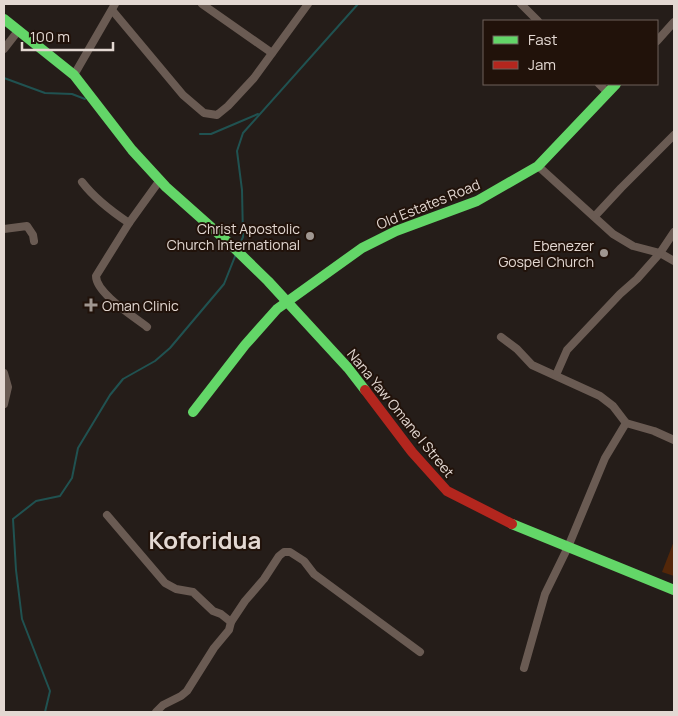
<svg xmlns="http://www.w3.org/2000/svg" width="678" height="716" font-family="Manrope,sans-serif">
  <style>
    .green { fill: #532709 }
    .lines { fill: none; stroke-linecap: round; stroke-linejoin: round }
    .stream { stroke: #205251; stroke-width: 2 }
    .street { stroke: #6a5b53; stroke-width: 8 }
    .fast { stroke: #63d668; stroke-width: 10 }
    .jam { stroke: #b3261e; stroke-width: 10 }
    .poi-dot { fill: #a09791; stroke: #21120a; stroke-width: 2 }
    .labels { text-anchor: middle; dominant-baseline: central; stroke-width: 4; stroke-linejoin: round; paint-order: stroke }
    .street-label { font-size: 14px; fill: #e3d8d2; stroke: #21120a }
    .poi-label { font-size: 14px; fill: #e3d8d2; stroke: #21120a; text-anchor: end }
    .town-label { font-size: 24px; font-weight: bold; fill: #e3d8d2; stroke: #21120a }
  </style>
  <rect width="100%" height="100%" fill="#251d19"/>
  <polygon class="green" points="674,541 674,576 662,572"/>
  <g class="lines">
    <g class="stream">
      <polyline points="4,78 45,93 72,94 85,99"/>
      <polyline points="200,134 211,134 258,114"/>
      <polyline points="238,248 243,237 242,190 237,151 243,133 358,4"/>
      <polyline points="45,712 50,691 22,619 16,570 13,519 36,501 60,496 72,478 78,448 110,395 123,379 155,361 170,348 224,284 236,254"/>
    </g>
    <g class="street">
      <polyline points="202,4 272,53"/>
      <polyline points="521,4 538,21"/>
      <polyline points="112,10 183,95 204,113 217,115 228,106 254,78 308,4"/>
      <polyline points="657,41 674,22"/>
      <polyline points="4,49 18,31"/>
      <polyline points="74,75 115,4"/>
      <polyline points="599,84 607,92"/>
      <polyline points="538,166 613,234 633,246 660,253 674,261"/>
      <path d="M 82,182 C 95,199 111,211 129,223"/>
      <polyline points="595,216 621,188 674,135"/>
      <polyline points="4,229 27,226 33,235 34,241"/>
      <path d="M 147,327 C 133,316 96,293 96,276 L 129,223 L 160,180"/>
      <polyline points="501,337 517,349 532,365 600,396 613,406 626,423 654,431 674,440"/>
      <polyline points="4,373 8,387 4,404"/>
      <polyline points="556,375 567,350 620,294 637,279 660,253 674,232"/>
      <polyline points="107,515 165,583 176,589 193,592 213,611 221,614 231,622"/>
      <polyline points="524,668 545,594 568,547 605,458 626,423"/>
      <polyline points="156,712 163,705 181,696 187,691 214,648 229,630 231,622 245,601 264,579 279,556 284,552 290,552 304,561 314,574 420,652"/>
    </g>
    <g class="fast">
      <polyline points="4,19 74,75 132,150 166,187 229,243 268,281 348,368 365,390"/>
      <polyline points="193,412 245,345 277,309 362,248 396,231 477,201 538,166 616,84"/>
      <polyline points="512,524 674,590"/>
    </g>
    <polyline class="jam" points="365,390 412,452 447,491 512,524"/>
  </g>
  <g class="poi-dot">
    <circle cx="310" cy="236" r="5"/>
    <circle cx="604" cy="253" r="5"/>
    <path d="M88.5 297.5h5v5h5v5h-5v5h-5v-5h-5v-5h5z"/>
  </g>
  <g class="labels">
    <g class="street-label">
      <text transform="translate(428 204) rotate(-22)">Old Estates Road</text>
      <text transform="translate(401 413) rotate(51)">Nana Yaw Omane I Street</text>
    </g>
    <g class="poi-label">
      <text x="300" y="228">Christ Apostolic<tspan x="300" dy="16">Church International</tspan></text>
      <text x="594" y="245">Ebenezer<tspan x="594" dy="16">Gospel Church</tspan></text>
      <text x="102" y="305" text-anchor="start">Oman Clinic</text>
    </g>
    <g class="town-label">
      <text x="205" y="539">Koforidua</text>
    </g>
  </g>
  <rect width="678" height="716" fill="none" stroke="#e3d8d2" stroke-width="10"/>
  <rect x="483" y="20" width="175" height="65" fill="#21120a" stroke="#6f615a"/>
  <rect x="493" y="36" width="25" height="8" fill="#63d668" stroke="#6f615a"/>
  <text x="528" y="45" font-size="15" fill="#e3d8d2">Fast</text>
  <rect x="493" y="61" width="25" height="8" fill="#b3261e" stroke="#6f615a"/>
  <text x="528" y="70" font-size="15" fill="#e3d8d2">Jam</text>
  <path d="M22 42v8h91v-8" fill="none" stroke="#e3d8d2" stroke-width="2.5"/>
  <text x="30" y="42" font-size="15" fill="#e3d8d2" stroke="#21120a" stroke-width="4" paint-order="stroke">100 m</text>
</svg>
